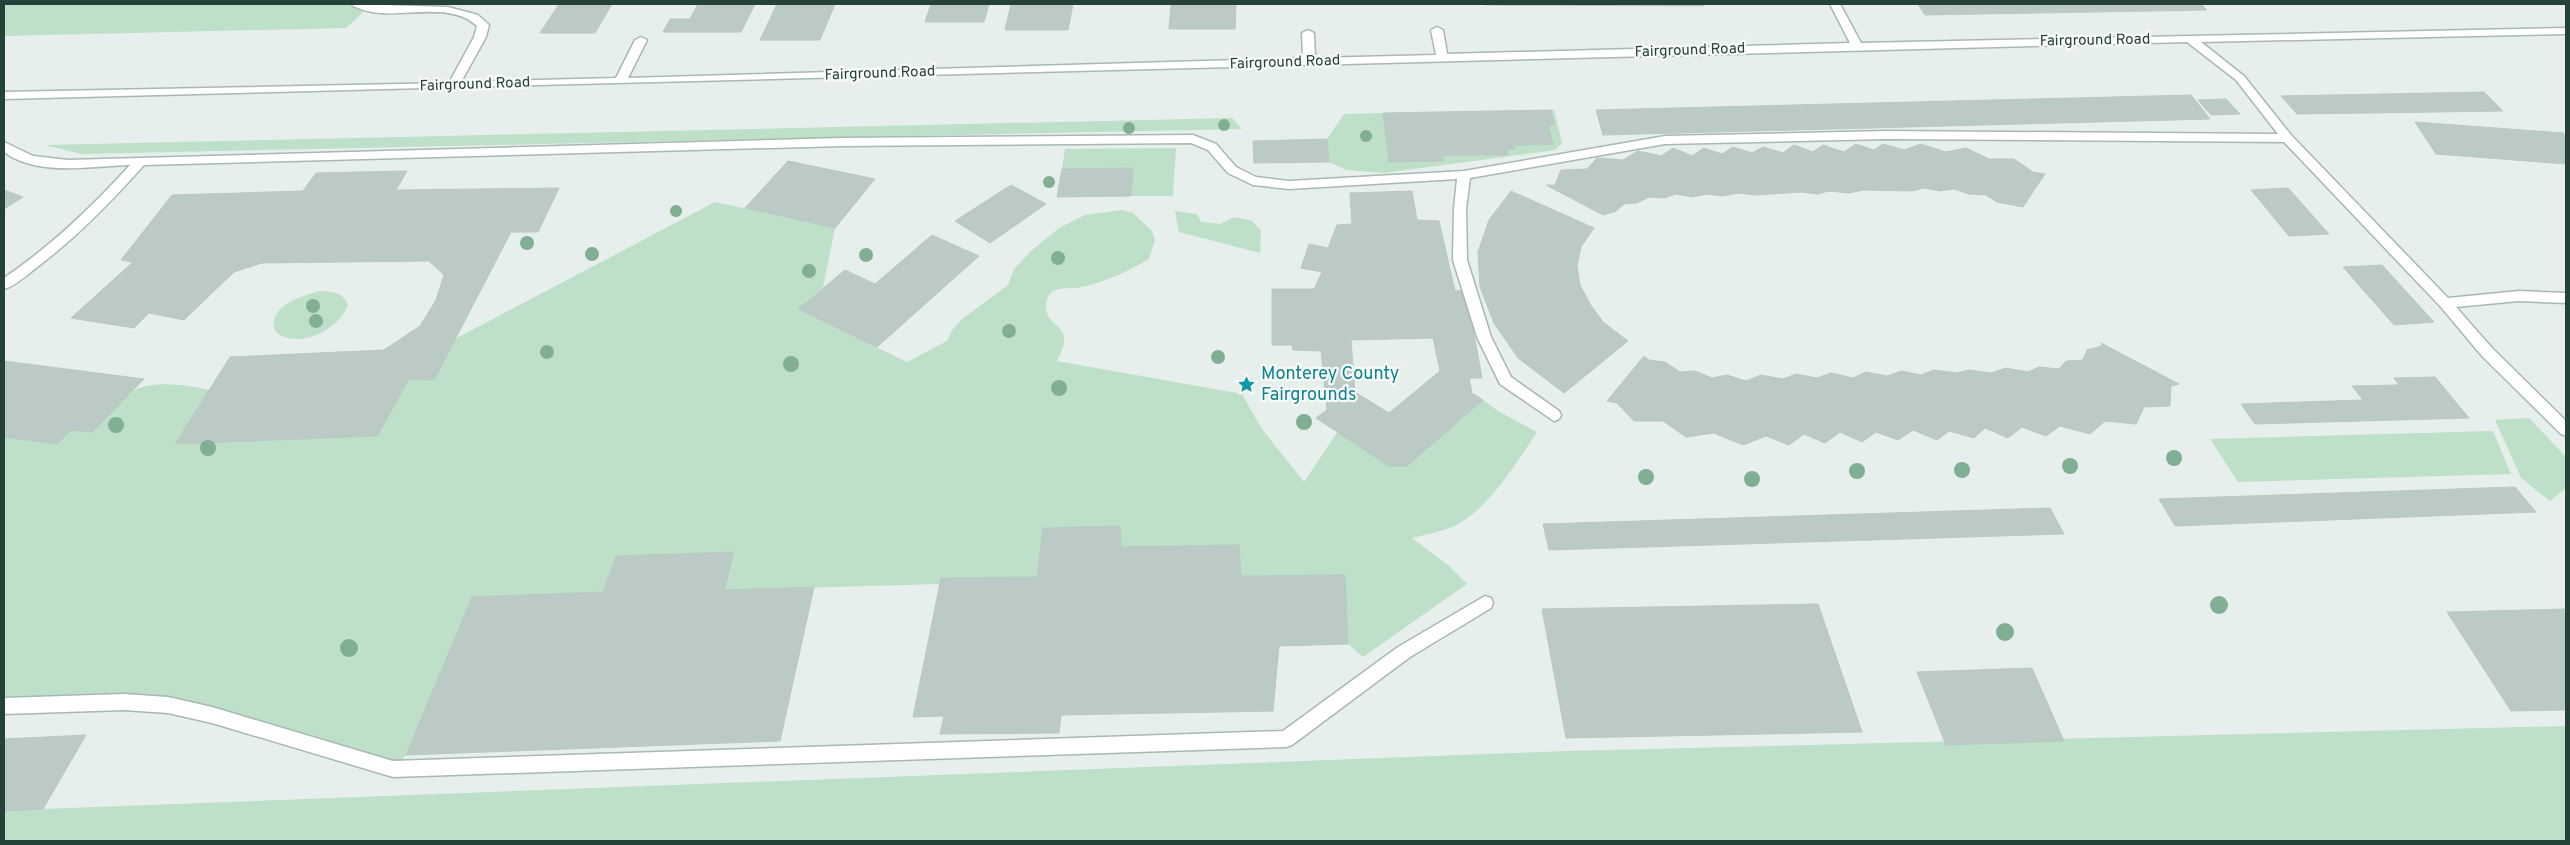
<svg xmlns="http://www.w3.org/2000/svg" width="2570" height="845" font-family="Overpass,sans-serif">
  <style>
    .green { fill: #bfe0c8 }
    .building { fill: #bbcac4; stroke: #b8c9c2; fill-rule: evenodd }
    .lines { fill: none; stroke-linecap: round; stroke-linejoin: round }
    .minor-casing { stroke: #a8b8b2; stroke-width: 3 }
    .minor { fill: #fff; fill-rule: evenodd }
    .tree { fill: #80af93 }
    .labels { text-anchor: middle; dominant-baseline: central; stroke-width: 4.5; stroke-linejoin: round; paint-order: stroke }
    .far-street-label { font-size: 15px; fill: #24423a; stroke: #f7fbf9 }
    .culture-label { font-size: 18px; fill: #0d838f; stroke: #f7fbf9; text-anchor: start }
  </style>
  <rect width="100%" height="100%" fill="#e6efeb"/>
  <g class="green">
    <polygon points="4,4 372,4 346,28 4,36"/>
    <polygon points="1551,110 1554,110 1562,143 1555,150 1384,173 1346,170 1329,162 1327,139 1344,114 1383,113 1390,162 1444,160 1442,155 1508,155 1507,149 1515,149 1514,145 1548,125 1554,125"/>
    <polygon points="1232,118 1242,129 81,154 46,145"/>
    <polygon points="1176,148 1173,196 1131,196 1133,168 1062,169 1065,149"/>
    <path d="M 715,202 L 835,228 L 823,287 L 798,309 L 907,362 L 947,341 L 952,330 L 962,319 L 1008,285 L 1014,269 L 1031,251 L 1059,228 L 1085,215 L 1122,210 L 1133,213 L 1152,231 L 1155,240 L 1149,259 C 1128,271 1106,282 1082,287 C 1074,289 1064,287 1056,290 C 1050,292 1046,298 1046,305 C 1044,331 1079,321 1057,361 L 1242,394 L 1262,429 L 1304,482 L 1338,431 L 1389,466 L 1407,466 L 1483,400 L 1498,411 L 1537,432 C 1520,458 1490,505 1463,521 C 1448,531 1428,534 1412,538 L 1448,565 L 1467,584 L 1363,657 L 1348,644 L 1345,575 L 1241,576 L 1239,545 L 1121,547 L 1120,526 L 1043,528 L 1037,577 L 940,584 L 724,590 L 734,552 L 616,556 L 603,592 L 472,597 L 406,755 L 393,769 L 212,715 L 40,703 L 4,706 L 4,437 L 57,444 L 71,430 L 92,432 C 105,420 116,405 130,393 C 148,379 189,385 209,390 L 176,444 L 377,436 L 409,379 L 434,380 L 455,339 Z"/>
    <polygon points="1175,211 1197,214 1201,222 1220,224 1234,217 1252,221 1261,230 1260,253 1179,232"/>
    <path d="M 320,291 C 332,292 344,292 348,305 C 340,328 303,348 280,335 C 276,333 274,330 274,326 C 271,305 304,295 320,291 Z"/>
    <polygon points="2529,418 2566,457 2566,488 2550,501 2521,478 2495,420"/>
    <polygon points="2493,431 2511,474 2238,482 2210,439"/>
    <polygon points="2566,726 2566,841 4,841 4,811 43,809 1568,751"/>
  </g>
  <g class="building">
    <polygon points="559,4 612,4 595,33 540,33"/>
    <polygon points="698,4 755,4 741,32 663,32 670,19 690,19"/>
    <polygon points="777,4 835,4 820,40 760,40"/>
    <polygon points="931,4 989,4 984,22 925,22"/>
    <polygon points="1011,4 1073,4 1068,30 1005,30"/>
    <polygon points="1171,4 1236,4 1235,29 1169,29"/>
    <polygon points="1485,4 1703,4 1704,6 1485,5"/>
    <polygon points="1918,4 2201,4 2207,10 1925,15"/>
    <polygon points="2484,92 2503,111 2297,114 2281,96"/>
    <polygon points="2191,95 2210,119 1603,135 1596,110"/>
    <polygon points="2226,99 2240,114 2211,115 2198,100"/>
    <polygon points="1551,110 1554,125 1548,125 1553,144 1514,145 1515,149 1507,149 1508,155 1442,155 1444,161 1389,162 1383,113"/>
    <polygon points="2415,122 2563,133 2566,138 2566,164 2436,154"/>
    <polygon points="1327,139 1329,162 1254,163 1253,141"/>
    <polygon points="1856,144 1874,150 1883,144 1904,150 1921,144 1946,152 1966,148 1989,159 2014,159 2033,172 2045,174 2023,207 1997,202 1986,195 1969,194 1954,189 1940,191 1925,188 1911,191 1863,190 1849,193 1829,191 1817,194 1802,192 1755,195 1738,193 1723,196 1707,194 1692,197 1676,194 1664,198 1649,197 1637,203 1624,204 1616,211 1603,215 1546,185 1555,185 1561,170 1587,169 1597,158 1623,160 1638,151 1661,156 1673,148 1692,156 1704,148 1722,154 1733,147 1752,153 1763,147 1783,153 1794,145 1813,152 1823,145 1844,152"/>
    <polygon points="788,161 875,179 835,228 745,208"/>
    <polygon points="1133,168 1131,196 1057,197 1062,169"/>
    <polygon points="407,171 396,190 559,188 538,232 511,232 434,380 409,379 377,436 175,444 230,357 384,350 420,326 436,300 444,275 429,261 262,263 234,272 184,320 149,313 134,328 71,318 133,262 121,260 172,195 303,191 316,173"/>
    <polygon points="1011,185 1046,204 990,243 955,221"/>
    <polygon points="2288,188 2329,234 2289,236 2251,190"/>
    <polygon points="4,190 23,197 4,209"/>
    <path d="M 1412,191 L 1417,220 L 1439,221 L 1455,291 L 1466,290 L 1482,378 L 1469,378 L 1472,393 L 1483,400 L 1407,466 L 1389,466 L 1316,418 L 1327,410 L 1321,351 L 1293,350 L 1292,345 L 1272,345 L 1272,289 L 1314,289 L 1322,272 L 1301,268 L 1309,244 L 1328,248 L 1337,225 L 1352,224 L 1350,193 ZM 1433,338 L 1440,371 L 1389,413 L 1355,392 L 1351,340 Z"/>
    <polygon points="1511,191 1594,228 1581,247 1577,266 1580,285 1590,304 1603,322 1628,341 1564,393 1518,358 1494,323 1480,287 1478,252 1489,220"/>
    <polygon points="932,235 979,256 877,347 798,309 845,270 875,284"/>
    <polygon points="2382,265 2434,322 2394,325 2343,267"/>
    <polygon points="2101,343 2179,384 2171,386 2170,406 2144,407 2136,424 2105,421 2090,434 2060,426 2046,436 2022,427 2008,438 1985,428 1974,438 1949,431 1937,440 1913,430 1898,440 1876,432 1862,442 1840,432 1825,443 1804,434 1789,445 1766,436 1743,445 1714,433 1686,437 1663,421 1634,421 1617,403 1607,401 1644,356 1649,360 1665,362 1680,372 1695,371 1712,378 1727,375 1746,381 1761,375 1783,379 1796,374 1817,378 1831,373 1853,378 1866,372 1887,376 1902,371 1921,375 1934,370 1956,373 1969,370 1991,373 2006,368 2028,372 2039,367 2059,369 2066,361 2083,360 2087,350 2102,346"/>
    <polygon points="4,361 144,379 92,432 71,430 57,444 4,437"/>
    <polygon points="2435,377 2469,418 2255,424 2241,404 2363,400 2352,386 2399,385 2394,378"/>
    <polygon points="2515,487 2536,512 2175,526 2159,499"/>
    <polygon points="2050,508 2064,534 1549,550 1543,524"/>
    <polygon points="1120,526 1121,547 1239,545 1241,576 1345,575 1348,644 1279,646 1273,711 1061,715 1059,733 940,734 944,716 913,717 941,578 1037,577 1043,528"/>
    <polygon points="734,552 724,590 814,587 780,741 406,755 472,597 603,592 616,556"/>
    <polygon points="1818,604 1862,732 1566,738 1542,609"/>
    <polygon points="2566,609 2566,710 2511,711 2447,612"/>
    <polygon points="2032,668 2064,741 1946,745 1917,672"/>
    <polygon points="86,735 43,809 4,811 4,739"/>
  </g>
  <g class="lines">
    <defs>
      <g id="minor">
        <path d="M 352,4 L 448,7 L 478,15 L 489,25 L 486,37 L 461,82 L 616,78 L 635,40 L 641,37 L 647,40 L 628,78 L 1303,58 L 1302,33 L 1308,30 L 1314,33 L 1315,58 L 1436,55 L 1431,30 L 1437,27 L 1443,30 L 1447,54 L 1850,43 L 1830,4 L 1840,4 L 1861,43 L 2566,28 L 2566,34 L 2201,42 L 2244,76 L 2291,135 L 2448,298 L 2519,291 L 2566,293 L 2566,303 L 2519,301 L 2456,307 L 2492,348 L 2566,421 L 2566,436 L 2561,434 L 2482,356 L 2440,306 L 2284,142 L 1886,139 L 1665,144 L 1470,178 L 1466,209 L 1467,260 L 1491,337 L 1511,377 L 1559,411 L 1561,415 L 1559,419 L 1554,421 L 1500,384 L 1477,337 L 1453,260 L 1454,209 L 1457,179 L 1289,189 L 1253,185 L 1228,173 L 1208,150 L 1191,143 L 842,146 L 144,165 C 111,202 76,238 36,268 C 27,275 15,286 4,289 L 4,278 C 51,246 92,207 130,165 C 91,166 38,177 4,152 L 4,142 L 33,156 L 68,160 L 842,138 L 1193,135 L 1216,144 L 1236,167 L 1256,177 L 1289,181 L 1464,171 L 1665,136 L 1886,131 L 2278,134 L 2236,80 L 2187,42 L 4,99 L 4,92 L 449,83 L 474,37 L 477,26 C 450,1 405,18 372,12 C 365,11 359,8 353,6 Z"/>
        <polygon points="1485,596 1491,598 1493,603 1491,608 1410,657 1292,745 1286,747 393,777 212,723 168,713 124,710 4,714 4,698 124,694 168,697 212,707 393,761 1283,731 1398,647"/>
      </g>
    </defs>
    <use href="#minor" class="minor-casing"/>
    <use href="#minor" class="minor"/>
  </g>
  <g class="tree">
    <circle cx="1224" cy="125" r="6"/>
    <circle cx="1129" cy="128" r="6"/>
    <circle cx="1366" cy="136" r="6"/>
    <circle cx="1049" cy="182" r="6"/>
    <circle cx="676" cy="211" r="6"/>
    <circle cx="527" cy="243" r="7"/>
    <circle cx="592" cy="254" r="7"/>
    <circle cx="866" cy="255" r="7"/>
    <circle cx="1058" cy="258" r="7"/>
    <circle cx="809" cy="271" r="7"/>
    <circle cx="313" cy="306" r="7"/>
    <circle cx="316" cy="321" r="7"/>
    <circle cx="1009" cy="331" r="7"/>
    <circle cx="547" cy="352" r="7"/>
    <circle cx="1218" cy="357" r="7"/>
    <circle cx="791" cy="364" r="8"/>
    <circle cx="1059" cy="388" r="8"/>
    <circle cx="1304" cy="422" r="8"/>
    <circle cx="116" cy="425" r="8"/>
    <circle cx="208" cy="448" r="8"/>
    <circle cx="2174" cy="458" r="8"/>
    <circle cx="2070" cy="466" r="8"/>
    <circle cx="1962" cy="470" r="8"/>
    <circle cx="1857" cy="471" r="8"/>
    <circle cx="1646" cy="477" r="8"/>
    <circle cx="1752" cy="479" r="8"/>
    <circle cx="2219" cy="605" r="9"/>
    <circle cx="2005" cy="632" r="9"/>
    <circle cx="349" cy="648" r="9"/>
  </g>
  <defs>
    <symbol id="sight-bare" viewBox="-9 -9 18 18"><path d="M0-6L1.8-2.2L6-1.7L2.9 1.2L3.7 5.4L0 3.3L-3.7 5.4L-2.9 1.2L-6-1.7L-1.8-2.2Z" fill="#0f9aa8" stroke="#f7fbf9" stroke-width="2.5" paint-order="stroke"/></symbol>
  </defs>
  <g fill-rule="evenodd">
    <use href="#sight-bare" x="1234" y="372" width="25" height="25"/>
  </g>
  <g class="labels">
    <g class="far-street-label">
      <text transform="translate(2095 41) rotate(-1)">Fairground Road</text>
      <text transform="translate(1690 51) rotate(-2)">Fairground Road</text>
      <text transform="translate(1285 63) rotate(-2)">Fairground Road</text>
      <text transform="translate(880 74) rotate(-2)">Fairground Road</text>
      <text transform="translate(475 85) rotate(-2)">Fairground Road</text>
    </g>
    <g class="culture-label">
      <text x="1261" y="374">Monterey County<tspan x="1261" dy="21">Fairgrounds</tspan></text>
    </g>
  </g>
  <rect width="2570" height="845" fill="none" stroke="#24423a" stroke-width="10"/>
</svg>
